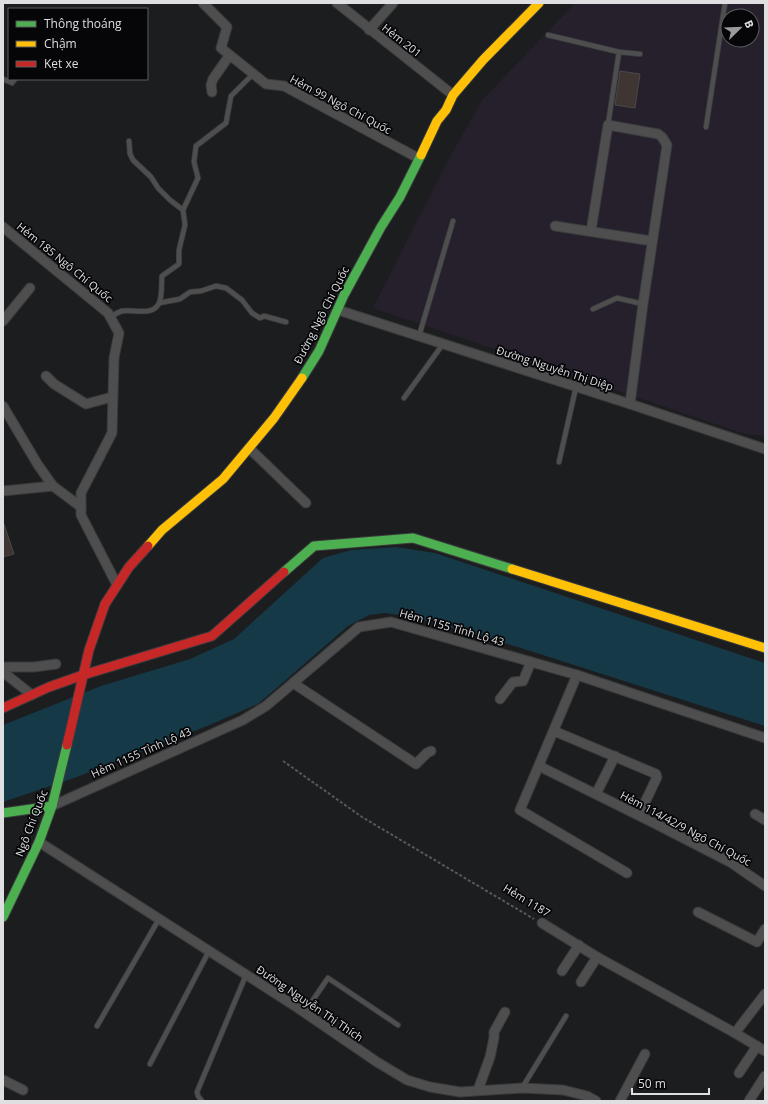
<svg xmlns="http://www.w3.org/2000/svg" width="768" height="1104" font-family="'Open Sans',sans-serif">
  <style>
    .industrial { fill: #261f2c; fill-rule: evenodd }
    .water { fill: #163948 }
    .building { fill: #3f3532; stroke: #494848 }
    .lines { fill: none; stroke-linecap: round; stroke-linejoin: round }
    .lane-casing { stroke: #393a3c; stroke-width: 6 }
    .street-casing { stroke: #393a3c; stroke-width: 11 }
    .fast-casing { stroke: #393a3c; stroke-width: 11 }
    .slow-casing { stroke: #393a3c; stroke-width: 11 }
    .jam-casing { stroke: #393a3c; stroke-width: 11 }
    .path { stroke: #58585a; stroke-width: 2; stroke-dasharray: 3 2; stroke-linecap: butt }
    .lane { stroke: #4e4e4f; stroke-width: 4.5 }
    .street { stroke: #4e4e4f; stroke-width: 9 }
    .fast { stroke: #4caf50; stroke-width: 9 }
    .slow { stroke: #ffc107; stroke-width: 9 }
    .jam { stroke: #c62828; stroke-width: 9 }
    .labels { text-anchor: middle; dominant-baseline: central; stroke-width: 3.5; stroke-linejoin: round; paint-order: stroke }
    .street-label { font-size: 11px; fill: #dfdfe2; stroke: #060608 }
  </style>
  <rect width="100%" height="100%" fill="#1c1d1e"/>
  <path class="industrial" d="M 575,3 L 765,3 L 765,436 L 745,434 L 373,308 L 447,162 L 482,100 ZM 728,16 L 752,16 L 752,40 L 728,40 Z"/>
  <polygon class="water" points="396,547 435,553 765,663 765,726 521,648 413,617 385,613 369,615 348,626 258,704 207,726 77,777 3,802 3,725 101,686 190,659 234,639 323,558 351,550"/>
  <g class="building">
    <polygon points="620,71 640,74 635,108 615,105"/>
    <polygon points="3,524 4,524 14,554 3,557"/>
  </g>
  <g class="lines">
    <defs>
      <g id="lane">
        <polyline points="548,35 619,52 640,54"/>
        <polyline points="3,79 12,83 15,79"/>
        <polyline points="608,125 619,52"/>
        <polyline points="706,127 725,3"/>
        <polyline points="129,141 130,154 133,160 151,177 158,188 170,200 183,210"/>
        <polyline points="159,303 180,299 190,292 201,291 216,286 226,288 242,300 252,313 260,318 264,316 286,322"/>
        <polyline points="593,309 617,298 643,304"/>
        <path d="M 110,317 C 114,315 118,312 122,311 C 133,309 151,316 158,305 C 163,298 161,285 162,276 L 179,264 L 179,250 L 185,225 L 183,210 L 198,178 L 194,162 L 196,146 L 226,123 L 231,96 L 253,74"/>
        <polyline points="419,336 453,221"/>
        <polyline points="404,398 443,344"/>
        <polyline points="559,462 576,387"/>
        <polyline points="304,1013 328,978 398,1025"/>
        <polyline points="97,1026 159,919"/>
        <polyline points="150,1064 209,951"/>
        <polyline points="522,1088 566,1016"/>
        <polyline points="202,1101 198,1096 197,1092 246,975"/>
      </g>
      <g id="street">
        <polyline points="203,3 227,27 221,48 266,84 284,86 418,158"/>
        <polyline points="337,3 453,95"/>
        <polyline points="369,30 393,3"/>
        <polyline points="212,92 211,85 213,79 229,56"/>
        <polyline points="555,226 652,241"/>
        <polyline points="3,227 108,313 119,333 114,358 112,433 81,493 81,515 117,585"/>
        <polyline points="591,231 608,125 658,134 662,137 667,145 643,304 630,404"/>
        <polyline points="338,310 630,404 765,449"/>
        <polyline points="3,321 30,288"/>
        <polyline points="46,376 54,384 86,404 112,397"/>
        <polyline points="3,406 38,465 53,486 81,507"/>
        <polyline points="249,448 306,503"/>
        <polyline points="3,491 53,486"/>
        <polyline points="3,667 34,667 56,664"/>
        <polyline points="3,672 32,695"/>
        <polyline points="577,675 520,810 627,873"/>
        <polyline points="293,683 416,764 427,753 431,751"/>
        <polyline points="500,699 513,682 523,681 531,662"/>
        <polyline points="554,731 656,774 657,777 639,815"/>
        <polyline points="539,766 654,823 730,862 765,886"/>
        <polyline points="596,794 615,756"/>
        <polyline points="52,806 243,720 266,706 359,627 391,622 577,675 765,738"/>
        <polyline points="755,814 765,820"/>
        <polyline points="39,842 295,1006 377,1062 407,1080 430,1087 460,1092 522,1088 563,1090 587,1096 596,1101"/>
        <polyline points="698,912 757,942 765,929"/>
        <polyline points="542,923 597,957 735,1033 765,1051"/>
        <polyline points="562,971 579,945"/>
        <polyline points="581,982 597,957"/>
        <polyline points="735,1033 765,994"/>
        <polyline points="739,1073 757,1046"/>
        <polyline points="3,1080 23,1090"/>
        <polyline points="478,1090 490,1057 494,1038 494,1032 505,1012"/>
        <polyline points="620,1101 645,1054"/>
        <polyline points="749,1101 765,1076"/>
      </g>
      <g id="fast">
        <polyline points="302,378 319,351 344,295 381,227 400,197 421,155"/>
        <polyline points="284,572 314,546 413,538 512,569"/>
        <polyline points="3,813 52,806"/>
        <polyline points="3,917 39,842 52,806 67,745"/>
      </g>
      <g id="slow">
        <polyline points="421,155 437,121 446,110 453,95 483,60 539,3"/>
        <polyline points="148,546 162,530 223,479 274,418 302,378"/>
        <polyline points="512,569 765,648"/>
      </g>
      <g id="jam">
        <polyline points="3,708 49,687 83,675 212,636 284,572"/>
        <polyline points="67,745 89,650 105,604 129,567 148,546"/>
      </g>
    </defs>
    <use href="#lane" class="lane-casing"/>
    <use href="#street" class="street-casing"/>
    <use href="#fast" class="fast-casing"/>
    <use href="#slow" class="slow-casing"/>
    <use href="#jam" class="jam-casing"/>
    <polyline class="path" points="283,761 362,817 534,919"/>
    <use href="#lane" class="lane"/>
    <use href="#street" class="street"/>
    <use href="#fast" class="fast"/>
    <use href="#slow" class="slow"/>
    <use href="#jam" class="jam"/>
  </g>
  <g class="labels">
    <g class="street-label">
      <text transform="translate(402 40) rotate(38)">Hẻm 201</text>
      <text transform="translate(341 104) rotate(28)">Hẻm 99 Ngô Chí Quốc</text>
      <text transform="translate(65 262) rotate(39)">Hẻm 185 Ngô Chí Quốc</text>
      <text transform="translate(321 315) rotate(-63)">Đường Ngô Chí Quốc</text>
      <text transform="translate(555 368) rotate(18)">Đường Nguyễn Thị Diệp</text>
      <text transform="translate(452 627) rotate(16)">Hẻm 1155 Tỉnh Lộ 43</text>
      <text transform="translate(141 752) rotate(-24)">Hẻm 1155 Tỉnh Lộ 43</text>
      <text transform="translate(31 823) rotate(-69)">Ngô Chí Quốc</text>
      <text transform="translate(686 828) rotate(28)">Hẻm 114/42/9 Ngô Chí Quốc</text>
      <text transform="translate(527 900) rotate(31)">Hẻm 1187</text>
      <text transform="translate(310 1003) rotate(34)">Đường Nguyễn Thị Thích</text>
    </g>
  </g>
  <rect width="768" height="1104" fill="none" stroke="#dfdfe2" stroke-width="8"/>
  <rect x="8" y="8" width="140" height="72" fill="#060608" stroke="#5d5d5f"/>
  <rect x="16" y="21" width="20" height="6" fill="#4caf50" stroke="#5d5d5f"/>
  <text x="44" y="28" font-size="12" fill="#dfdfe2">Thông thoáng</text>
  <rect x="16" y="41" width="20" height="6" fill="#ffc107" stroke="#5d5d5f"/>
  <text x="44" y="48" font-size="12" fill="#dfdfe2">Chậm</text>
  <rect x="16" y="61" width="20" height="6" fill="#c62828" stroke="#5d5d5f"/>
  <text x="44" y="68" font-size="12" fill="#dfdfe2">Kẹt xe</text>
  <g transform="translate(740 28) rotate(67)"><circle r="19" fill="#060608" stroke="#5d5d5f"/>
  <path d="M0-3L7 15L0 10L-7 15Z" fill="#9b9b9d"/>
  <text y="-6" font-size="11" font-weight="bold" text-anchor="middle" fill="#dfdfe2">B</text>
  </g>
  <path d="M632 1088v6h77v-6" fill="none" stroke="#dfdfe2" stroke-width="2"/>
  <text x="638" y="1088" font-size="12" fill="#dfdfe2" stroke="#060608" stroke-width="3" paint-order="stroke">50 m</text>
</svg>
